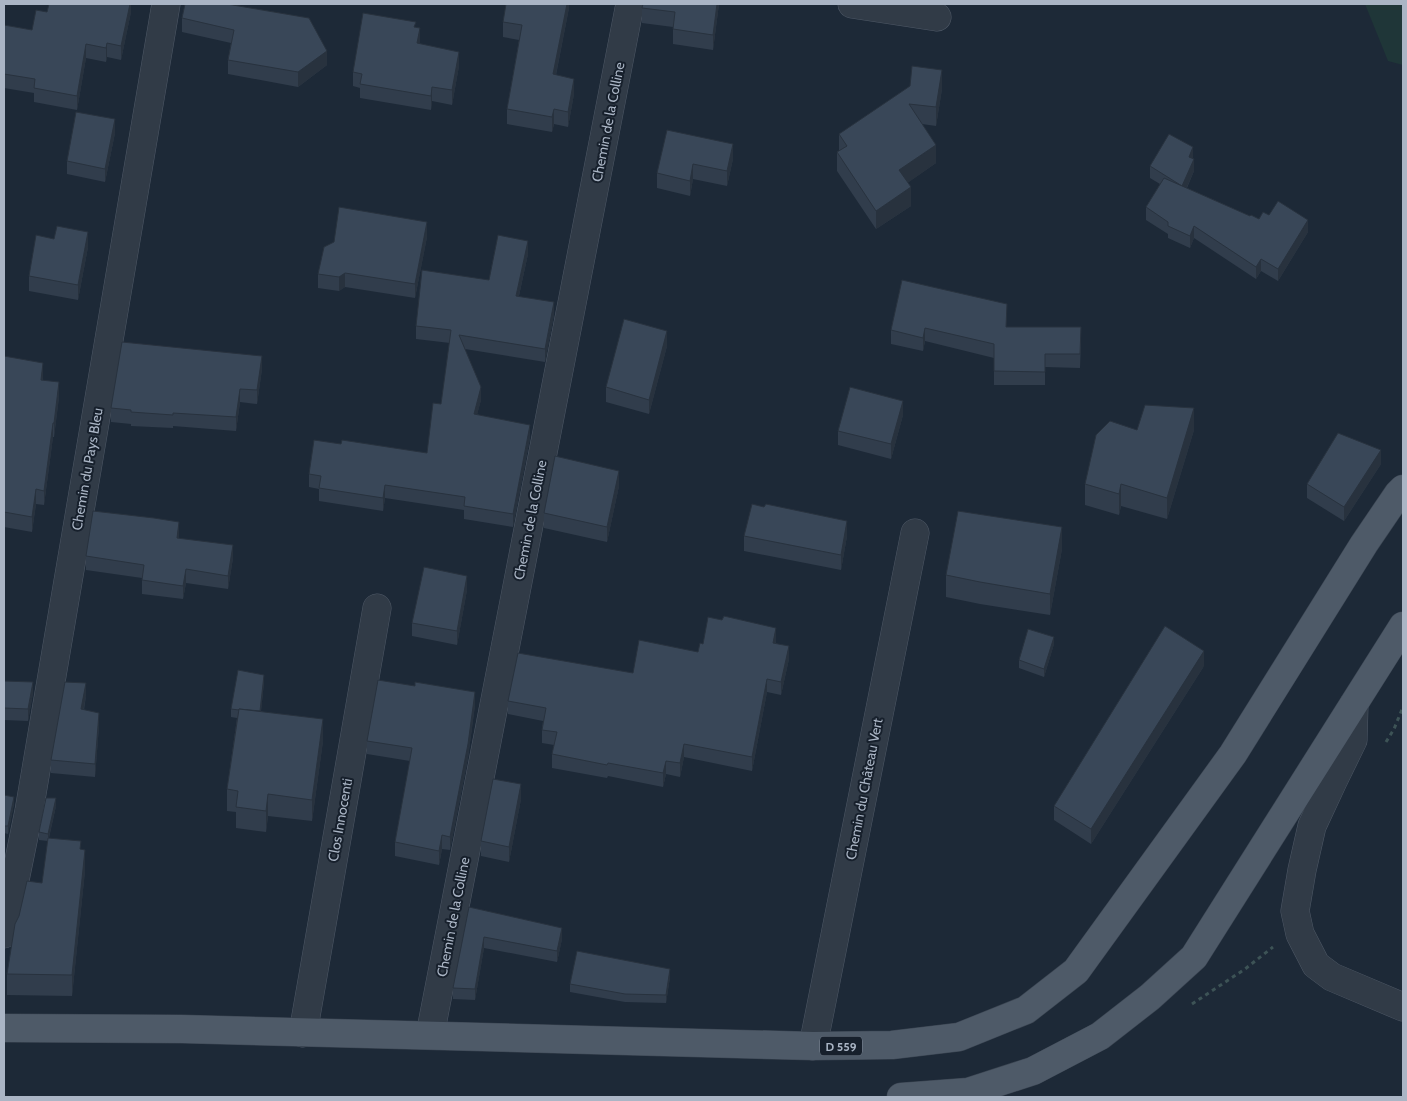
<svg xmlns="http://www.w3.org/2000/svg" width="1407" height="1101" font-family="Cabin,sans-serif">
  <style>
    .green { fill: #1f3638 }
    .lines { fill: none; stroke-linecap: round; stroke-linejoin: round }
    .minor-casing { stroke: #4e5866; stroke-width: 29 }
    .major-casing { stroke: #3a4451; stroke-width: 29 }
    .path { stroke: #3d5356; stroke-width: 3; stroke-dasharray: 4 4; stroke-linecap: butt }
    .minor { stroke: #313b47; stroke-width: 28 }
    .major { stroke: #4e5a68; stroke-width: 28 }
    .wall { fill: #313d4c }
    .shaded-wall { fill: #28323e }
    .building { fill: #394758; stroke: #28323e }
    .labels { text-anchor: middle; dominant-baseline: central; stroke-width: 4; stroke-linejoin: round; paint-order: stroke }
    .shield { fill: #17202c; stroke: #7e8897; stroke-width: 1 }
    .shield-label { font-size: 12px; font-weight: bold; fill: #aab5c5 }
    .street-label { font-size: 14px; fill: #aab5c5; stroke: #17202c }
  </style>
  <rect width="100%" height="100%" fill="#1d2937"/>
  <polygon class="green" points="1365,4 1403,4 1403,65 1388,61"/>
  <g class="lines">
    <defs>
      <g id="minor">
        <polyline points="852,4 937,17"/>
        <polyline points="1354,704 1353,740 1333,781 1312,826 1302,870 1295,911 1300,934 1316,965 1332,977 1403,1007"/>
        <polyline points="4,934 29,811 166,4"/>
        <polyline points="303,1033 377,608"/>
        <polyline points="430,1035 630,4"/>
        <polyline points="813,1046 915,533"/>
      </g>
      <g id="major">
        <polyline points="4,1028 182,1029 813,1046 892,1045 959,1037 1026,1010 1076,971 1233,754 1364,544 1398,494 1403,489"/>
        <polyline points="901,1097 968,1092 1033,1071 1100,1036 1150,997 1194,957 1403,626"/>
      </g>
    </defs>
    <use href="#minor" class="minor-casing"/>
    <use href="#major" class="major-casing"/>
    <g class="path">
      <polyline points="1386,742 1394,729 1403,707"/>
      <polyline points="1192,1004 1245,969 1273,947"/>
    </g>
    <use href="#minor" class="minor"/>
    <use href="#major" class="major"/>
  </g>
  <g class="wall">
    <polygon points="131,4 131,12 121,60 107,57 106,62 86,58 77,110 34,102 34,93 4,88 4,25 32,30 47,12"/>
    <polygon points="185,4 327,65 298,87 228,74 228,60 231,43 182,32 182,18"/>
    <polygon points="569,4 569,8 556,75 574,94 568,127 554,124 552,132 507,124 507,109 519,40 503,37 503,22"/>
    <polygon points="719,4 713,50 673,44 673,27 642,23 642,8"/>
    <polygon points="416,27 420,44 459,66 452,105 432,101 431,110 360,98 360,88 353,86 353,72"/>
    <polygon points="942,89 936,126 922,124 936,163 907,183 911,206 876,229 837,171 837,152 839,151 839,134"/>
    <polygon points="115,133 105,182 67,174 67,161"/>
    <polygon points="733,144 733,159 727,186 693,179 690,196 657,188 657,173"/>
    <polygon points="1193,159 1194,171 1187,188 1250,216 1259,219 1269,215 1308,232 1278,281 1261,271 1256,279 1194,238 1190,248 1168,238 1168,234 1146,220 1146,207 1160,184 1150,178 1150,166"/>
    <polygon points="427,237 415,298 345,287 339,291 318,288 318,274"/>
    <polygon points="88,247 78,300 29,291 29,276"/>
    <polygon points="528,254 519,296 554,315 545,362 465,349 481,400 477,414 530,438 513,527 464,519 464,510 385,498 383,511 319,501 319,489 309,487 309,474 341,444 427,453 441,404 450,343 416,339 416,326 489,280"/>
    <polygon points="902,280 1006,327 1081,341 1080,368 1045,367 1045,385 994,385 994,358 925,341 923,351 891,344 891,330"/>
    <polygon points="667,346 649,414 606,402 606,387"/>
    <polygon points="4,356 43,377 43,380 59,397 54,437 53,437 44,505 36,504 32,532 4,527"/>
    <polygon points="262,369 257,404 240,402 236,431 173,426 173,428 131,426 131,424 111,422 111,408"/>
    <polygon points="903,415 891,459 838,445 838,431"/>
    <polygon points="1137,430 1194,430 1167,519 1121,506 1119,515 1085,505 1085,484"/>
    <polygon points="1381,464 1344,521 1307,498 1307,484"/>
    <polygon points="619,486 607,542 544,528 544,513"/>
    <polygon points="179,536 179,538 233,558 228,589 186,583 183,599 142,594 142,578 86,570 86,556"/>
    <polygon points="744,536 847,536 841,570 744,551"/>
    <polygon points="1062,549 1050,615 980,604 946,597 946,575"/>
    <polygon points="467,590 457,645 412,636 412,623"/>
    <polygon points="776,641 776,643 789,659 781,695 767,692 752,771 684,757 680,777 666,774 663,787 608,776 607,778 552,768 552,754 554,745 542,743 542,730 543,721 508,714 508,701 633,673 698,652 703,644"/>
    <polygon points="1054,644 1044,677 1019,668 1019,660"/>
    <polygon points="1204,666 1091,844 1054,820 1054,806"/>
    <polygon points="4,681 33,693 28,721 4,720"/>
    <polygon points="264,682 261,711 323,741 312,821 268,816 266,832 236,828 236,812 227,811 227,789 237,718 231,717 231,709"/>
    <polygon points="86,696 84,710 99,726 95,777 51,773 51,760"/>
    <polygon points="475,705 468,758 450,850 442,849 439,865 395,856 395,842 410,761 367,754 367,741"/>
    <polygon points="4,795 14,804 8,834 4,833"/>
    <polygon points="521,799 509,862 481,856 481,841"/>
    <polygon points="56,806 49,838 81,850 85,871 72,996 7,995 7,974 42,883 48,841 39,840 39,832"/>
    <polygon points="469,907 562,939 557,962 484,948 475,1000 453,999 453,988"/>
    <polygon points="670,977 666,1003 625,1002 570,992 570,984"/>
  </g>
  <g class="shaded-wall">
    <polygon points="130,4 131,4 131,12 121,60 121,46"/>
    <polygon points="567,4 569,4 569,8 553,89 553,74"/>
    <polygon points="717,4 719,4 713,50 713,35"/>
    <polygon points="420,28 420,42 417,58 417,43"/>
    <polygon points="107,43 107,57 106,62 106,48"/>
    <polygon points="86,44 86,58 77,110 77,96"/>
    <polygon points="327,51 327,65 298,87 298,72"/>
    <polygon points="459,52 459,66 452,105 452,90"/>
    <polygon points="942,70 942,89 936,126 936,107"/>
    <polygon points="574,79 574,94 568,127 568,112"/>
    <polygon points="432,87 432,101 431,110 431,96"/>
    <polygon points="554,109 554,124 552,132 552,117"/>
    <polygon points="115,119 115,133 105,182 105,169"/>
    <polygon points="733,144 733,159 727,186 727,171"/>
    <polygon points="936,145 936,163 899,189 899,170"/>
    <polygon points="1193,147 1193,159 1189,157"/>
    <polygon points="1194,159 1194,171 1182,198 1182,186"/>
    <polygon points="693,164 693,179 690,196 690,181"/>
    <polygon points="911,187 911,206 876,229 876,211"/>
    <polygon points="1308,220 1308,232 1278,281 1278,269"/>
    <polygon points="427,222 427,237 415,298 415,284"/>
    <polygon points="1194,226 1194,238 1190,248 1190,236"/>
    <polygon points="88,232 88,247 78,300 78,285"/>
    <polygon points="528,241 528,254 516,309 516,296"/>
    <polygon points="1261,259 1261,271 1256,279 1256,267"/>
    <polygon points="345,273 345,287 339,291 339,277"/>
    <polygon points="554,302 554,315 545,362 545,349"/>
    <polygon points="925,328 925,341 923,351 923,338"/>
    <polygon points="667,331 667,346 649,414 649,400"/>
    <polygon points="262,356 262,369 257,404 257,390"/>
    <polygon points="43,363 43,377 41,395 41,380"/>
    <polygon points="59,382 59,397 54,437 54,423"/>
    <polygon points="481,387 481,400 474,427 474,414"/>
    <polygon points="240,389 240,402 236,431 236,417"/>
    <polygon points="903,401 903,415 891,459 891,444"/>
    <polygon points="1194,408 1194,430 1167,519 1167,498"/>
    <polygon points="53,423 53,437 44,505 44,491"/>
    <polygon points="530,425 530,438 513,527 513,514"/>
    <polygon points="1381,450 1381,464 1344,521 1344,507"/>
    <polygon points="619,471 619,486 607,542 607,527"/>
    <polygon points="1121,484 1121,506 1119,515 1119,494"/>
    <polygon points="385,485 385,498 383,511 383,498"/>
    <polygon points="36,489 36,504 32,532 32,517"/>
    <polygon points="847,521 847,536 841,570 841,555"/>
    <polygon points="179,522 179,536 177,551 177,538"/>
    <polygon points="1062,527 1062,549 1050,615 1050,594"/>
    <polygon points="233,545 233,558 228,589 228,576"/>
    <polygon points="186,569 186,583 183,599 183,586"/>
    <polygon points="467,576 467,590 457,645 457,631"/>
    <polygon points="776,628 776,641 773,656 773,643"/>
    <polygon points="1054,637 1054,644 1044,677 1044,669"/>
    <polygon points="789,646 789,659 781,695 781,682"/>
    <polygon points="1204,651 1204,666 1091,844 1091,829"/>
    <polygon points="264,675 264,682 260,721 260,713"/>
    <polygon points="767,679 767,692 752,771 752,757"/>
    <polygon points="33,682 33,693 28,721 28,709"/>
    <polygon points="86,683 86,696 81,722 81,709"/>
    <polygon points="475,692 475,705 468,758 450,850 450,837"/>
    <polygon points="99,713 99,726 95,777 95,764"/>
    <polygon points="323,719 323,741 312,821 312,800"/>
    <polygon points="684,744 684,757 680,777 680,763"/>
    <polygon points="666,761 666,774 663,787 663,773"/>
    <polygon points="521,784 521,799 509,862 509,847"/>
    <polygon points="268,794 268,816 266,832 266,811"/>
    <polygon points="14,797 14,804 8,834 8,826"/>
    <polygon points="56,798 56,806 48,841 48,834"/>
    <polygon points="442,835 442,849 439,865 439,851"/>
    <polygon points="85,850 85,871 72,996 72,975"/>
    <polygon points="562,928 562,939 557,962 557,951"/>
    <polygon points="484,937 484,948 475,1000 475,989"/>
    <polygon points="670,969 670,977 666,1003 666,995"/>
  </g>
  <g class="building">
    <polygon points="49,4 130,4 121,46 107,43 106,48 86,44 77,96 34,88 35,79 4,74 4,25 32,30 36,10 47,12"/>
    <polygon points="185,4 227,4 309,18 327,51 298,72 228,60 234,30 182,18"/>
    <polygon points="506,4 567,4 553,74 574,79 568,112 554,109 552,117 507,109 522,25 503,22"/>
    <polygon points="643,4 717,4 713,35 673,29 675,12 642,8"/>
    <polygon points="363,13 416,22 414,27 420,28 417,43 459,52 452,90 432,87 431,96 360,84 362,74 353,72"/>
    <polygon points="912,66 942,70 936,107 909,104 936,145 899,170 911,187 876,211 837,152 847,146 839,134 910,86"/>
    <polygon points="76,112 115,119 105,169 67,161"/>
    <polygon points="667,130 733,144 727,171 693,164 690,181 657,173"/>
    <polygon points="1169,134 1193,147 1189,157 1194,159 1182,186 1150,166"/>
    <polygon points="1164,178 1250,216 1251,215 1259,219 1263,212 1269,215 1278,201 1308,220 1278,269 1261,259 1256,267 1194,226 1190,236 1168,226 1168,222 1146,207"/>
    <polygon points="339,207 427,222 415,284 345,273 339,277 318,274 324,247 334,242"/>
    <polygon points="57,226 88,232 78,285 29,276 36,235 54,239"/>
    <polygon points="498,235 528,241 516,296 554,302 545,349 459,335 481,387 474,414 530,425 513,514 464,506 465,497 385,485 383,498 319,488 321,476 309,474 314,440 341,444 342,440 427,453 433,403 441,404 451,330 416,326 422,270 489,280"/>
    <polygon points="902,280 1007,304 1006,327 1081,327 1080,354 1045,354 1045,372 994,371 994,344 925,328 923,338 891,330"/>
    <polygon points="624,319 667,331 649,400 606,387"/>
    <polygon points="122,342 262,356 257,390 240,389 236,417 173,413 173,415 131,412 131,410 111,408"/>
    <polygon points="4,356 43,363 41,380 59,382 54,423 53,423 44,491 36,489 32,517 4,512"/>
    <polygon points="850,387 903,401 891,444 838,431"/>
    <polygon points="1145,405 1194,408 1167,498 1121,484 1119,494 1085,484 1096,435 1110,421 1137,430"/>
    <polygon points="1338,433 1381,450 1344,507 1307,484"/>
    <polygon points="555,456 619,471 607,527 544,513"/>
    <polygon points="752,504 764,507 766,504 847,521 841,555 744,536"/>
    <polygon points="93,511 154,518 179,522 177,538 233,545 228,576 186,569 183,586 142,580 144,565 86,556"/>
    <polygon points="958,511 1062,527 1050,594 980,582 946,575"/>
    <polygon points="424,567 467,576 457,631 412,623"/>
    <polygon points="724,616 776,628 773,643 789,646 781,682 767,679 752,757 684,744 680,763 666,761 663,773 608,763 607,765 552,754 557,732 542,730 546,708 508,701 518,653 633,673 639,640 698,652 700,643 703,644 708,617 722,620"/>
    <polygon points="1165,626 1204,651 1091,829 1054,806"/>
    <polygon points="1028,629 1054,637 1044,669 1019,660"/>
    <polygon points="238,670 264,675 260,711 239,709 239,710 231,709"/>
    <polygon points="378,680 415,686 415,682 475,692 468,744 450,837 442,835 439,851 395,842 412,748 367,741"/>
    <polygon points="4,681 33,682 28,709 4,708"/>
    <polygon points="65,682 86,683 81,709 99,713 95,764 51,760"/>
    <polygon points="239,709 323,719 312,800 268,794 266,811 236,807 238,791 227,789"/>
    <polygon points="493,779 521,784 509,847 481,841"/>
    <polygon points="4,795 14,797 8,826 4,826"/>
    <polygon points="46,798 56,798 48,834 39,832"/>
    <polygon points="48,838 81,841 80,849 85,850 72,975 7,974 15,924 19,916 27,881 42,883"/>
    <polygon points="469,907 562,928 557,951 484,937 475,989 453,988"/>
    <polygon points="577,951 670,969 666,995 625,994 570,984"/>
  </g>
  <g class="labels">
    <rect class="shield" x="820" y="1036.5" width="42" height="19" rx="4"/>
    <g class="shield-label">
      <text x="841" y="1046">D 559</text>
    </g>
    <g class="street-label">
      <text transform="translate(608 122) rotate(-79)">Chemin de la Colline</text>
      <text transform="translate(87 469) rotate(-80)">Chemin du Pays Bleu</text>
      <text transform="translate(530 520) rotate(-79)">Chemin de la Colline</text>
      <text transform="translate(864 789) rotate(-79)">Chemin du Château Vert</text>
      <text transform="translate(340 820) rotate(-80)">Clos Innocenti</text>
      <text transform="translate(453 917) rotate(-79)">Chemin de la Colline</text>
    </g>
  </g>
  <rect width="1407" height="1101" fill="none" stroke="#aab5c5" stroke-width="10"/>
</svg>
